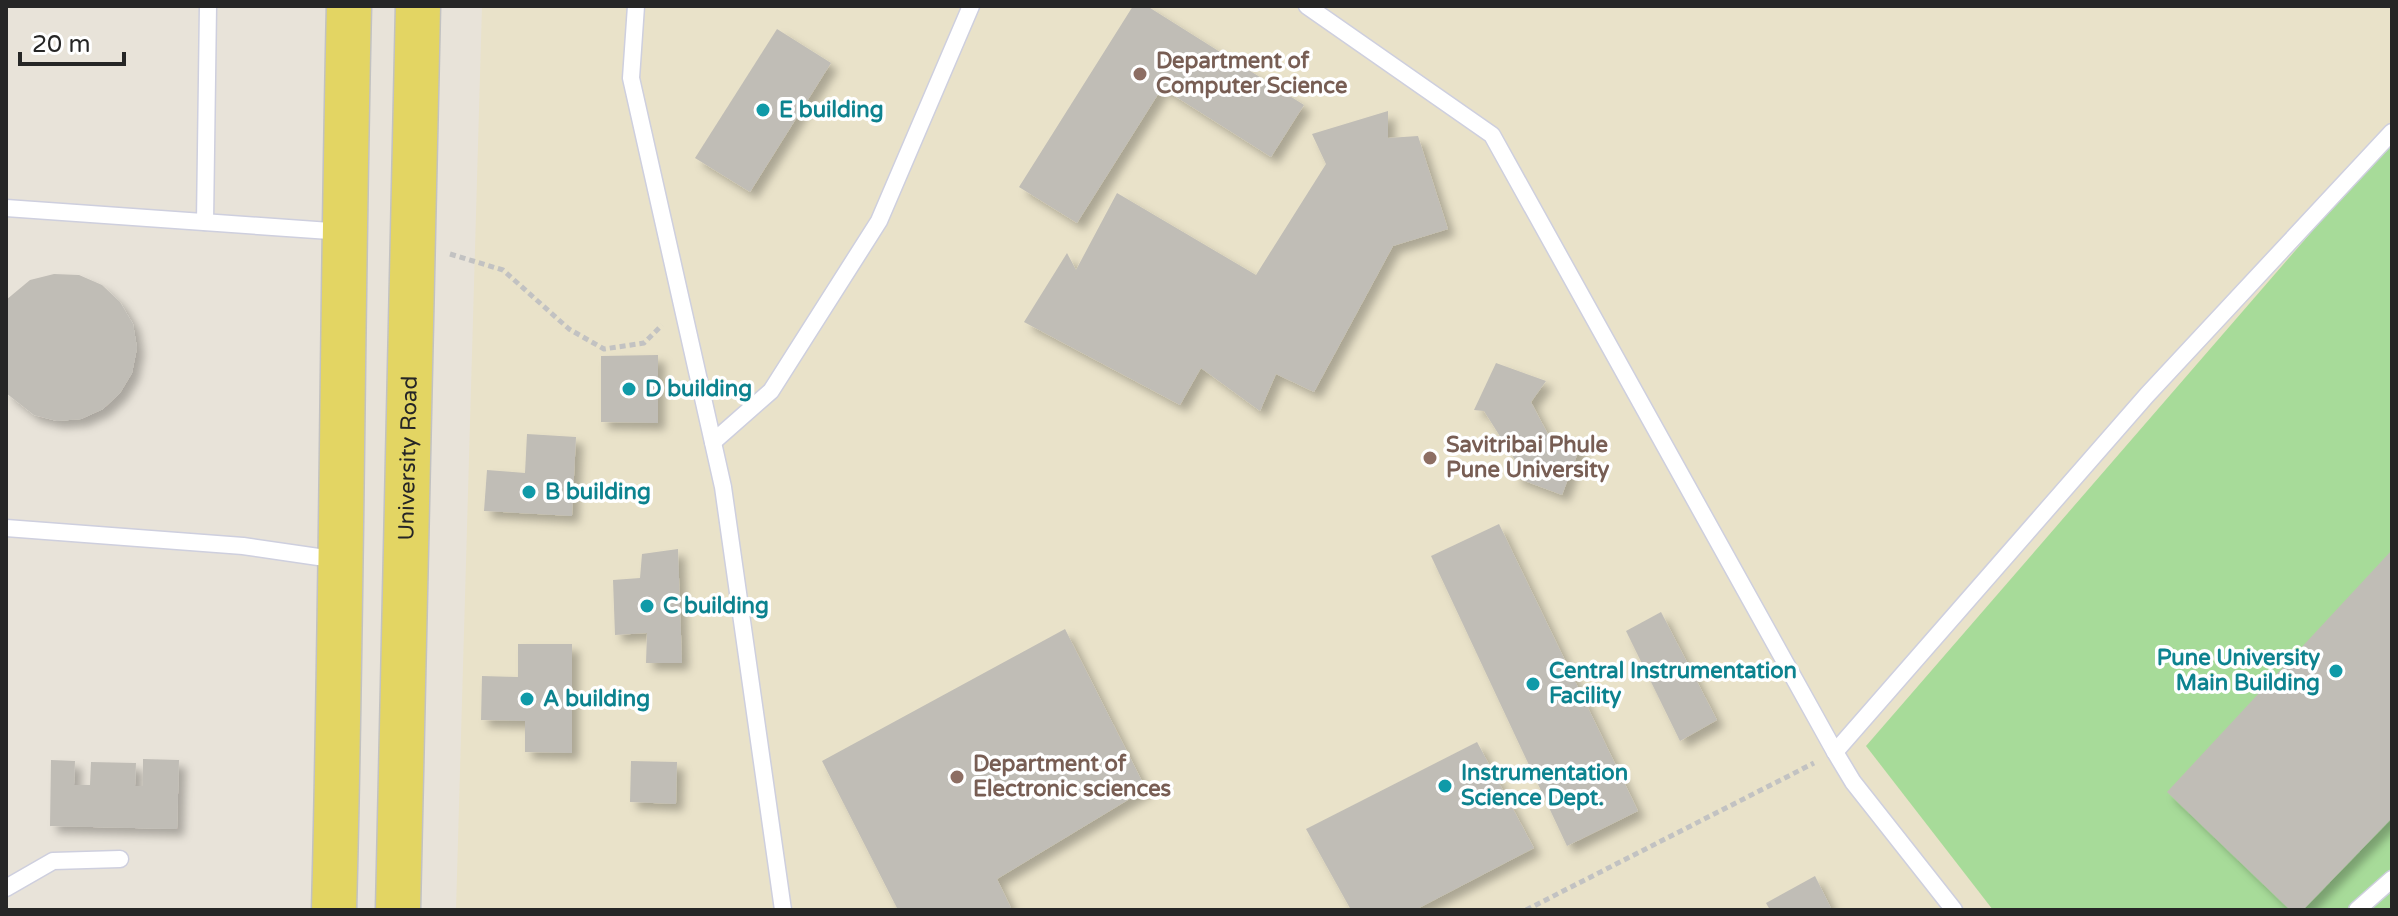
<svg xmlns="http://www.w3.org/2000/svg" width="2398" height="916" font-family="'Varela Round',sans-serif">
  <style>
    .education { fill: #e9e2c9 }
    .green { fill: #a7db99 }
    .building { fill: #c0bdb6; filter: url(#shadow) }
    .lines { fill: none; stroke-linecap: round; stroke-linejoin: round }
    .lane-casing { stroke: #cecfde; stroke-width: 19 }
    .primary-casing { stroke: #c2c2c2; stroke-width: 47 }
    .path { stroke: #c2c2c2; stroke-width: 5; stroke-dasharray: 6 4; stroke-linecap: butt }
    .lane { stroke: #fff; stroke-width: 16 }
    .primary { stroke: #e3d563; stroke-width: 44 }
    .education-dot { fill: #8d6e63; stroke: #fff; stroke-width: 3 }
    .culture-dot { fill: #0f9aa8; stroke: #fff; stroke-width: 3 }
    .labels { text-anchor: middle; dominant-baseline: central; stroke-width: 7; stroke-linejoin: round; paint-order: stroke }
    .education-label { font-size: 22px; font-weight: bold; fill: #785e54; stroke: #fff; text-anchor: start }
    .culture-label { font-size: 22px; font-weight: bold; fill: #0d838f; stroke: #fff; text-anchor: start }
    .street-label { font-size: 22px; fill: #262626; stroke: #fff }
  </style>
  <defs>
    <filter id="shadow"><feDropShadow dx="7" dy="7" stdDeviation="4" flood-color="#0004"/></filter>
  </defs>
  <rect width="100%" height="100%" fill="#e8e3d9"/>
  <polygon class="education" points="482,6 2392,6 2392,910 456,910"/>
  <polygon class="green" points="2392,139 2392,910 1993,910 1866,746"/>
  <g class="building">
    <polygon points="1133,6 1147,6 1304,105 1271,157 1162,88 1077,223 1019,187"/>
    <polygon points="777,29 831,63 750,192 695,158"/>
    <polygon points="1388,111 1388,138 1418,136 1448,229 1393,246 1314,392 1276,374 1260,411 1201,368 1180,405 1024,322 1067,253 1076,270 1117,193 1256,275 1326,164 1312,134"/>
    <polygon points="54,274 79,275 102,285 120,302 133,324 137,348 132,373 120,393 103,409 81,419 57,421 34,415 6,393 6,300 30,280"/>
    <polygon points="658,355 658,423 601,422 601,356"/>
    <polygon points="1496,363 1546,381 1531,402 1551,440 1569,436 1582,442 1562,495 1514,477 1515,460 1484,411 1474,410"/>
    <polygon points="527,434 576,437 572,516 484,511 487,470 525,473"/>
    <polygon points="1499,524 1638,811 1567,846 1431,556"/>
    <polygon points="678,549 682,663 646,663 647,633 615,635 613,580 640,578 642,554"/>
    <polygon points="2392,550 2392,818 2303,910 2290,910 2167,792"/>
    <polygon points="1661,612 1717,720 1680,741 1626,631"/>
    <polygon points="1065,629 1146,789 997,879 1012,910 898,910 822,761"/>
    <polygon points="518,644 572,644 572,753 525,752 525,721 481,720 482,676 518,677"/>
    <polygon points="1477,742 1534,848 1415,910 1351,910 1306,829"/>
    <polygon points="143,759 179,760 177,829 50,826 51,760 75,761 74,785 90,785 91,762 136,763 135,786 143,786"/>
    <polygon points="631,761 677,762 676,804 630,802"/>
    <polygon points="1815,876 1832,910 1770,910 1766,903"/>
  </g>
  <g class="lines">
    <defs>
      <g id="lane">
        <polyline points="636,6 631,78 723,487 783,910"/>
        <polyline points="1307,6 1492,135 1835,752 1853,782 1954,910"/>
        <polyline points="6,208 344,232"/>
        <polyline points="205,222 208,6"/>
        <polyline points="713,442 771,391 879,221 971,6"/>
        <polyline points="6,528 243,546 339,560"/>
        <polyline points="1835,752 2147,395 2392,132"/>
        <polyline points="6,888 53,861 120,859"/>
        <polyline points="2357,910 2392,879"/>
      </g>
      <g id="primary">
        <path d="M 334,910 C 342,609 342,307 349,6"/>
        <path id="s1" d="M 398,910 L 418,6"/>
      </g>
    </defs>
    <use href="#lane" class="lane-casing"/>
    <use href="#primary" class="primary-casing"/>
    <g class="path">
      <polyline points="450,254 503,270 569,329 604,349 644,343 662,325"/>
      <polyline points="1526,910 1814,763"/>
    </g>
    <use href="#lane" class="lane"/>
    <use href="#primary" class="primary"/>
  </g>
  <g class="education-dot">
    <circle cx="1140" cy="74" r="8"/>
    <circle cx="1430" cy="458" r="8"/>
    <circle cx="957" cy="777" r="8"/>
  </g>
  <g class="culture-dot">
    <circle cx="763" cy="110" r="8"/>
    <circle cx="629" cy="389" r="8"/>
    <circle cx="529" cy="492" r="8"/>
    <circle cx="647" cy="606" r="8"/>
    <circle cx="2336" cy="671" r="8"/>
    <circle cx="1533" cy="684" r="8"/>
    <circle cx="527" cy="699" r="8"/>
    <circle cx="1445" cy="786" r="8"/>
  </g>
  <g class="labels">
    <g class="education-label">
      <text x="1156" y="61">Department of<tspan x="1156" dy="25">Computer Science</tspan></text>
      <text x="1446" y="445">Savitribai Phule<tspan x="1446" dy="25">Pune University</tspan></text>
      <text x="973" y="764">Department of<tspan x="973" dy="25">Electronic sciences</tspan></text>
    </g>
    <g class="culture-label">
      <text x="779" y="110">E building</text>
      <text x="645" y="389">D building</text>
      <text x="545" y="492">B building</text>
      <text x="663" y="606">C building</text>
      <text x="2320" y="658" text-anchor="end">Pune University<tspan x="2320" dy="25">Main Building</tspan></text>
      <text x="1549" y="671">Central Instrumentation<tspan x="1549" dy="25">Facility</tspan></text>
      <text x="543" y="699">A building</text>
      <text x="1461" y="773">Instrumentation<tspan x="1461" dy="25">Science Dept.</tspan></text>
    </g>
    <g class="street-label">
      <text stroke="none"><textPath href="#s1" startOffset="452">University Road</textPath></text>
    </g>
  </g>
  <rect width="2398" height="916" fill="none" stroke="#262626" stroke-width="16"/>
  <path d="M20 52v12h104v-12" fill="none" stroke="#262626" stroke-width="4"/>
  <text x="32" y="52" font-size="24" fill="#262626" stroke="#ffffff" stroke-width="6" paint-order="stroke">20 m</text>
</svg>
